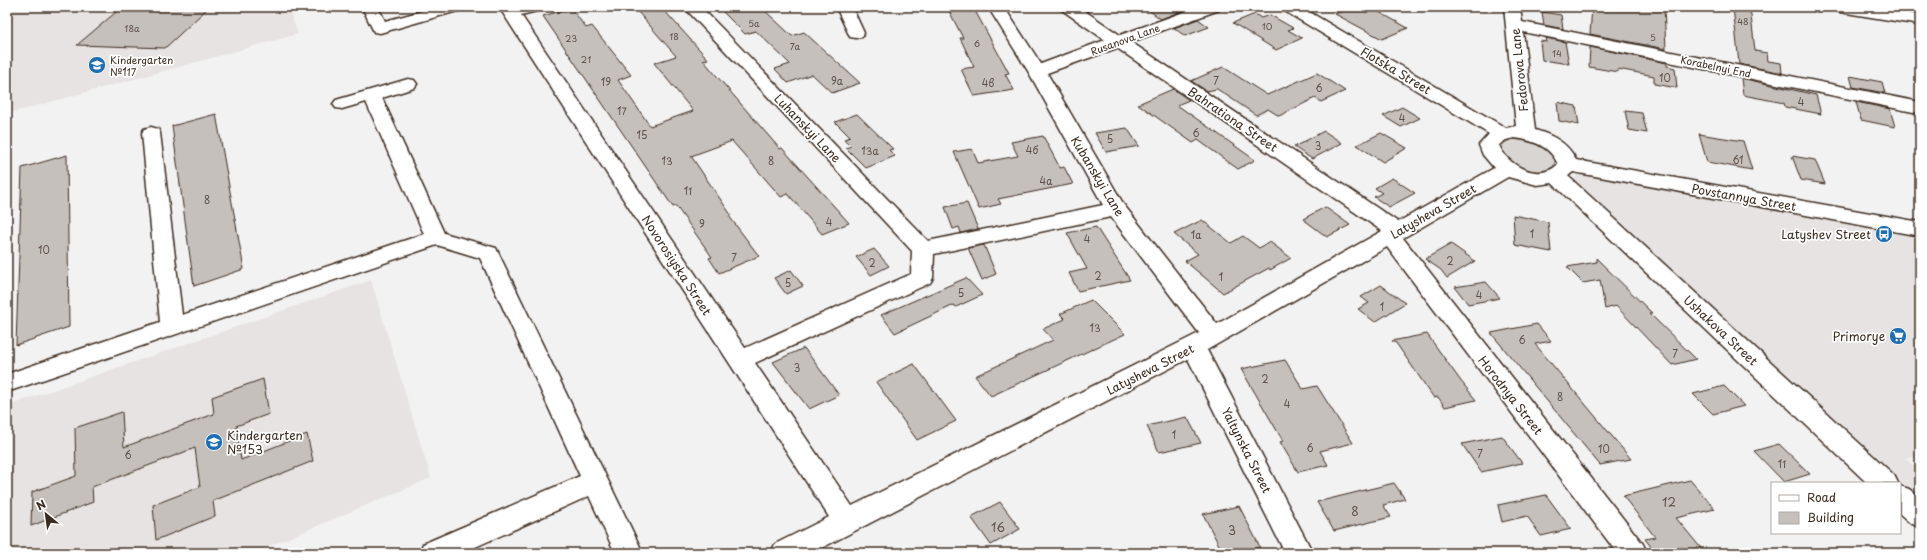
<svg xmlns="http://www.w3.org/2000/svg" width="1927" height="560" font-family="'Playpen Sans',sans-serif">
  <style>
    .built { fill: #e6e3e2 }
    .green { fill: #d8d5d2; stroke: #8a8078 }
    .building { fill: #c6c0bd; stroke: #3b2a1e }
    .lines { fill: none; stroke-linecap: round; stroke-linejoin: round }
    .minor-casing { stroke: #3b2a1e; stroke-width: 3 }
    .minor { fill: #fff; fill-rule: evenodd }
    .labels { text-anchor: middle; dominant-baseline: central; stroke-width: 3.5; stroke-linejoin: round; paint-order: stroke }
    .far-number-label { font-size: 9px; fill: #5e5046 }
    .far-street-label { font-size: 10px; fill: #3b2a1e; stroke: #fff }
    .far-poi-label { font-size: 10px; fill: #3b2a1e; stroke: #fff; text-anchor: start }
    .number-label { font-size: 10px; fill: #5e5046 }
    .street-label { font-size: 12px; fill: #3b2a1e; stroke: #fff }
    .poi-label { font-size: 12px; fill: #3b2a1e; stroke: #fff; text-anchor: end }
    .near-number-label { font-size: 12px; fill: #5e5046 }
  </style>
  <rect width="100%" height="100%" fill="#f3f2f2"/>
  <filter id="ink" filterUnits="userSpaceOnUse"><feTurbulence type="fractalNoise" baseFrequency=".025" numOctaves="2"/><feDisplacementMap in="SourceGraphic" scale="8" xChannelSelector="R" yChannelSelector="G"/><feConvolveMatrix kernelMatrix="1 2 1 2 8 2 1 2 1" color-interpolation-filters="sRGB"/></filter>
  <g filter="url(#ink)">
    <g class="built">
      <polygon points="10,7 288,7 298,34 7,114 7,8"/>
      <polygon points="1580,172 1920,236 1920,457 1905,458 1920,471 1920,499 1572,181"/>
      <polygon points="371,280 431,478 253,553 7,553 7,406"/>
    </g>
    <path class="green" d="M 1514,139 C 1528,139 1563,147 1553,167 C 1532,177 1513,168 1501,150 C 1502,143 1507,141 1514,139 Z"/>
    <g class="building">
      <polygon points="122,7 209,7 165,48 77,45"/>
      <polygon points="654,7 661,7 689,38 708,59 703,60 747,111 780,149 782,148 849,223 822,234 788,194 781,197 732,141 691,156 731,215 729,216 759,256 719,273 709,258 712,257 676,206 673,207 543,16 571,8 586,28 592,26 631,75 618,80 650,126 693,111 654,63 676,56 638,12"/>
      <polygon points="718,7 761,7 792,36 804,32 860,83 832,93 812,74 788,83 775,69 790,64 756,31 745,34"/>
      <polygon points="947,7 973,7 1009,73 1005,74 1014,90 974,96 961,69 974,67 960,38 963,38"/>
      <polygon points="1144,7 1179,7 1184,10 1161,19"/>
      <polygon points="1353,7 1370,7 1408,28 1382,39 1335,14"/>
      <polygon points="1592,7 1664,7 1666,49 1590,34"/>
      <polygon points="1733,7 1750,7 1755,51 1767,53 1768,61 1781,63 1782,73 1739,64"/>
      <polygon points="1542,12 1561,15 1563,29 1544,25"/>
      <polygon points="1255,14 1261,18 1270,15 1293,28 1288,30 1302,38 1276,50 1233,23"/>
      <polygon points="1198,19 1209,27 1185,36 1174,28"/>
      <polygon points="1546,38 1565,42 1569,64 1542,60 1540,41 1547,42"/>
      <polygon points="1590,47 1667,63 1667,66 1675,68 1677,88 1654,84 1654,76 1618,69 1618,72 1589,67"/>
      <polygon points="1223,67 1267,95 1317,73 1345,91 1321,102 1315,98 1279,116 1268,109 1256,115 1217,89 1207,91 1191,81"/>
      <polygon points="1850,76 1882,82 1885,93 1853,87"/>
      <polygon points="1741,78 1816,95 1821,114 1785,107 1784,103 1743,95"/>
      <polygon points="1173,89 1189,100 1177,105 1255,160 1238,169 1198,140 1193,143 1138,104"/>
      <polygon points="1557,102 1576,106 1579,125 1559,121"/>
      <polygon points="1856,102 1890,109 1895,127 1861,120"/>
      <polygon points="1402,107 1420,118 1401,127 1383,116"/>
      <polygon points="1625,111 1642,113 1647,133 1629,130"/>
      <polygon points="216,114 244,269 194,286 172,126"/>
      <polygon points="857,114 893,149 889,150 895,156 866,168 846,148 851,146 844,139 850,137 835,122"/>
      <polygon points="1127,128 1139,146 1106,152 1095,133"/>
      <polygon points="1324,131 1342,143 1312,159 1294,147"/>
      <polygon points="1381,133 1407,148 1383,162 1357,145"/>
      <polygon points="1699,134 1743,141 1752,170 1707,162"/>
      <polygon points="1043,136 1060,168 1064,167 1073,184 998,199 1001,204 979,209 954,152 972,149 978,163 1018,156 1011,142"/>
      <polygon points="67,155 69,327 16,345 22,168"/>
      <polygon points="1792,156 1815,160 1825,184 1801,180"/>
      <polygon points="1392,178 1415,193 1389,207 1374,197 1382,193 1375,188"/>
      <polygon points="967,203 978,229 961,233 959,227 953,229 945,207"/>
      <polygon points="1325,207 1350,225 1327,237 1303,219"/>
      <polygon points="1513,215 1548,222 1551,252 1515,245"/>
      <polygon points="1202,220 1231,243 1243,236 1259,248 1270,242 1291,258 1270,270 1269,268 1223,293 1185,261 1198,254 1174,234"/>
      <polygon points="1096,227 1130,280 1078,291 1069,273 1087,269 1067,233"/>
      <polygon points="1451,244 1475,261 1447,278 1441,270 1425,259"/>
      <polygon points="984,245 996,274 982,280 968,248"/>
      <polygon points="874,249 889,266 871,275 856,257"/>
      <polygon points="1596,258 1652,313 1649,313 1696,359 1672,365 1616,306 1605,309 1600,280 1583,283 1567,267 1597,262"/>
      <polygon points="791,270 803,286 786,294 774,278"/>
      <polygon points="966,278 982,295 956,307 954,305 895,333 881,315"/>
      <polygon points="1486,282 1500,298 1468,304 1455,287"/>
      <polygon points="1381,285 1405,303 1375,322 1358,309 1369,303 1361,297"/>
      <polygon points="1091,300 1125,334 991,396 975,376 1053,340 1043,329 1065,319 1060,314"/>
      <polygon points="1537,324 1551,341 1535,344 1631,459 1600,465 1491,333"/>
      <polygon points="1427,334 1460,380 1476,400 1445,407 1438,397 1434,398 1396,343 1392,341"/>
      <polygon points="804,348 839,395 809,409 773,362"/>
      <polygon points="1285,360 1303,389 1317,386 1353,443 1320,451 1328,465 1298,472 1280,442 1283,441 1241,369"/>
      <polygon points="914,364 956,421 917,440 876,382"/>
      <polygon points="263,379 269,414 236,426 241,460 307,434 313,461 213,501 215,516 156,540 153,505 200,487 195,448 92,487 93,502 31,526 32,492 76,476 75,428 122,412 124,447 214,414 212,397"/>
      <polygon points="1724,386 1744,406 1713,414 1693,394"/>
      <polygon points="1187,417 1201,443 1159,452 1147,426"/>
      <polygon points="1502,436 1522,463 1481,472 1462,444"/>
      <polygon points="1779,444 1810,474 1784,482 1754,451"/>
      <polygon points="1690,480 1715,509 1676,518 1705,553 1656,553 1645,539 1655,537 1623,496"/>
      <polygon points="1394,483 1405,499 1383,505 1391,517 1334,531 1317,502"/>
      <polygon points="1546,495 1571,529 1541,536 1527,516 1502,522 1498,505"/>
      <polygon points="1000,502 1020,529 991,545 971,517"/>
      <polygon points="1239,506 1260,547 1234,553 1223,553 1203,514"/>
    </g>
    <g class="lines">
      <defs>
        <g id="minor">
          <polygon points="362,7 378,7 385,21 437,7 463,7 461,10 380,33 374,32"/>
          <path d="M 499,7 L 543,7 L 541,10 L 521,15 L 745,348 L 911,274 L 912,251 L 684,7 L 701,7 L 928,241 L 1103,205 L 1028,71 L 988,7 L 1004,7 L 1041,64 L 1105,40 L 1062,10 L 1060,7 L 1079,7 L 1120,35 L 1198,7 L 1221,7 L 1219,10 L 1131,42 L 1398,222 L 1494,168 L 1483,155 L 1479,145 L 1489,134 L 1283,10 L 1281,7 L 1301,7 L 1506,128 L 1516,126 L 1504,7 L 1520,7 L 1522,22 L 1920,102 L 1920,112 L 1918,113 L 1523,32 L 1535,130 C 1553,135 1568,143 1576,160 L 1920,222 L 1920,236 L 1573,172 L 1568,176 L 1894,475 L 1898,483 L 1867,483 L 1552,183 L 1537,185 L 1508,177 L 1403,238 L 1643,544 L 1647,553 L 1617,553 L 1387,247 L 1207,350 L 1313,553 L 1285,553 L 1188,359 L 812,553 L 771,553 L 775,544 L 829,517 ZM 1117,48 L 1382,231 L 1217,324 L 1124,205 L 1047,73 ZM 1514,138 C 1533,140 1550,146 1558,164 C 1540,183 1507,166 1499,145 L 1506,140 ZM 1111,217 L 1199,333 L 852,506 L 755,363 L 930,283 L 933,278 L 934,254 Z"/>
          <polygon points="836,7 852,7 864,33 862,37 856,38 850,37"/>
          <polygon points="1832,7 1870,7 1920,15 1920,25 1840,12 1834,10"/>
          <polygon points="408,79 414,80 417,84 414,88 382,98 444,233 496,248 643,553 615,553 589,496 462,553 419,553 423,544 580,476 480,258 437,245 7,392 7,374 160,322 142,133 144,129 151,127 158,129 160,133 182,315 424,234 366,102 342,109 336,108 333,104 336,100"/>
          <polygon points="1900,486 1909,489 1920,498 1920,527 1910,523 1900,514"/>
        </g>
      </defs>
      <use href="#minor" class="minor-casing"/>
      <use href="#minor" class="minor"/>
    </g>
  </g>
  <defs>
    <symbol id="school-disc" viewBox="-11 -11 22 22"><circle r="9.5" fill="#1f6fb2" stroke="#fff"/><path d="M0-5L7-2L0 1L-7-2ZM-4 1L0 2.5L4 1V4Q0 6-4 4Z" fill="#fff"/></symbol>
    <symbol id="bus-disc" viewBox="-11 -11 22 22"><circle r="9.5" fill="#1f6fb2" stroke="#fff"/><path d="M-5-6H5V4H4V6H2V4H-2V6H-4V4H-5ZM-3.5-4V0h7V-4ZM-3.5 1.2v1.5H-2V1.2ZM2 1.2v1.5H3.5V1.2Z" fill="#fff"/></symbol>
    <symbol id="supermarket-disc" viewBox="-11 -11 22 22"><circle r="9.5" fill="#1f6fb2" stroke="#fff"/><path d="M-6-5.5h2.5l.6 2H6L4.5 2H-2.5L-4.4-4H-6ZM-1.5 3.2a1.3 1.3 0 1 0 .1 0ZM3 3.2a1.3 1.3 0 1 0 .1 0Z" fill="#fff"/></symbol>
  </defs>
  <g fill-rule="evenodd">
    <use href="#school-disc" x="87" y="55" width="20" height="20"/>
    <use href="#bus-disc" x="1874" y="224" width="20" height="20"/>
    <use href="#supermarket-disc" x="1888" y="326" width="20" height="20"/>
    <use href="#school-disc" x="204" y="432" width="20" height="20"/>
  </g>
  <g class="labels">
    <g class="far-number-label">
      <text x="1743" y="21">48</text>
      <text x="754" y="23">5а</text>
      <text x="1267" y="26">10</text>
      <text x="132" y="28">18а</text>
      <text x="674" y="36">18</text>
      <text x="1653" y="37">5</text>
      <text x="571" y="38">23</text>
      <text x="977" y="43">6</text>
      <text x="795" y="46">7а</text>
      <text x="1557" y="53">14</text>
      <text x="586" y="59">21</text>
    </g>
    <g class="far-street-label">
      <text transform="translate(1125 39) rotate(-20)">Rusanova Lane</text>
      <text transform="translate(1716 66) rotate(12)">Korabelnyi End</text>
    </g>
    <g class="far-poi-label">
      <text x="110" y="59">Kindergarten<tspan x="110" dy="12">№117</tspan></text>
    </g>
    <g class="number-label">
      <text x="1665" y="77">10</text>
      <text x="837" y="80">9а</text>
      <text x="1216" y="80">7</text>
      <text x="606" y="81">19</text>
      <text x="988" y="82">4в</text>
      <text x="1319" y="87">6</text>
      <text x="1801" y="101">4</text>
      <text x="622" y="110">17</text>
      <text x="1402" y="117">4</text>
      <text x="1196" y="132">6</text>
      <text x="642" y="134">15</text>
      <text x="1110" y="138">5</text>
      <text x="1318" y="145">3</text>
      <text x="1032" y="149">4б</text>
      <text x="870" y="150">13а</text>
      <text x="1738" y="159">61</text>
      <text x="667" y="160">13</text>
      <text x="771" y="160">8</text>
      <text x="1046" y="180">4а</text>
      <text x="688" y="190">11</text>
      <text x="207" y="199">8</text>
      <text x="829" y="221">4</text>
      <text x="702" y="223">9</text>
      <text x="1532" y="233">1</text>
      <text x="1196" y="234">1а</text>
      <text x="1087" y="238">4</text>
      <text x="44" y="249">10</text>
      <text x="734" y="257">7</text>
      <text x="1450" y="260">2</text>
      <text x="872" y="262">2</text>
      <text x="1098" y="275">2</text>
      <text x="1221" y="276">1</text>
      <text x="788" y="282">5</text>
      <text x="961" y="292">5</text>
      <text x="1479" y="294">4</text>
      <text x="1382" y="306">1</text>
      <text x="1095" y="327">13</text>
      <text x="1522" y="339">6</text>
      <text x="1675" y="353">7</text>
      <text x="797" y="367">3</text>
      <text x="1265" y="378">2</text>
      <text x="1560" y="396">8</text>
      <text x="1287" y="403">4</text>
      <text x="1174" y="434">1</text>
      <text x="1310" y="447">6</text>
      <text x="1604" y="448">10</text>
      <text x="1480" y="453">7</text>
      <text x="128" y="454">6</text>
      <text x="1782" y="463">11</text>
    </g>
    <g class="street-label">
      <text transform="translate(1396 70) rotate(31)">Flotska Street</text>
      <text transform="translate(1519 70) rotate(-96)">Fedorova Lane</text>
      <text transform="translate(1233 119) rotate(34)">Bahrationa Street</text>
      <text transform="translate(808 128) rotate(46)">Luhanskyi Lane</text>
      <text transform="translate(1098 176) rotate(59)">Kubanskyi Lane</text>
      <text transform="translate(1744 197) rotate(10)">Povstannya Street</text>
      <text transform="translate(1433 211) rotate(-30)">Latysheva Street</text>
      <text transform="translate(677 265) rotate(57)">Novorosiyska Street</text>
      <text transform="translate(1721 330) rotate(43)">Ushakova Street</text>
      <text transform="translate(1150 369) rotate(-27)">Latysheva Street</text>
      <text transform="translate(1511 395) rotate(52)">Horodnya Street</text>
      <text transform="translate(1247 450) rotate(63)">Yaltynska Street</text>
    </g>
    <g class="poi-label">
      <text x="1871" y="234">Latyshev Street</text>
      <text x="1885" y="336">Primorye</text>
      <text x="227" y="435" text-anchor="start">Kindergarten<tspan x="227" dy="14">№153</tspan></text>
    </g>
    <g class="near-number-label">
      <text x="1669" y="502">12</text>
      <text x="1355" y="511">8</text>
      <text x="998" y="527">16</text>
      <text x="1232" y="530">3</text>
    </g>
  </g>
  <rect width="1927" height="560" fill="none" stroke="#fff" stroke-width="24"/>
  <rect x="12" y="12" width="1903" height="536" fill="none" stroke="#3b2a1e" stroke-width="1.5" filter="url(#ink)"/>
  <rect x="1771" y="482" width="130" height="52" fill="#ffffff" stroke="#b1aaa5"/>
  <rect x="1779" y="495" width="20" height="6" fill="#ffffff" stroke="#b1aaa5"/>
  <text x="1807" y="502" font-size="12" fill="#3b2a1e">Road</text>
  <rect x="1779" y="512" width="20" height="12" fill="#c6c0bd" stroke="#b1aaa5"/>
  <text x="1807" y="522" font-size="12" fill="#3b2a1e">Building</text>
  <g transform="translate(46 514) rotate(331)" stroke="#ffffff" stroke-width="3" paint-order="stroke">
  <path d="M0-3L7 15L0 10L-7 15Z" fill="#3b2a1e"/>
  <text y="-6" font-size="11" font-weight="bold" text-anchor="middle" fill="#3b2a1e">N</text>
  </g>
</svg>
